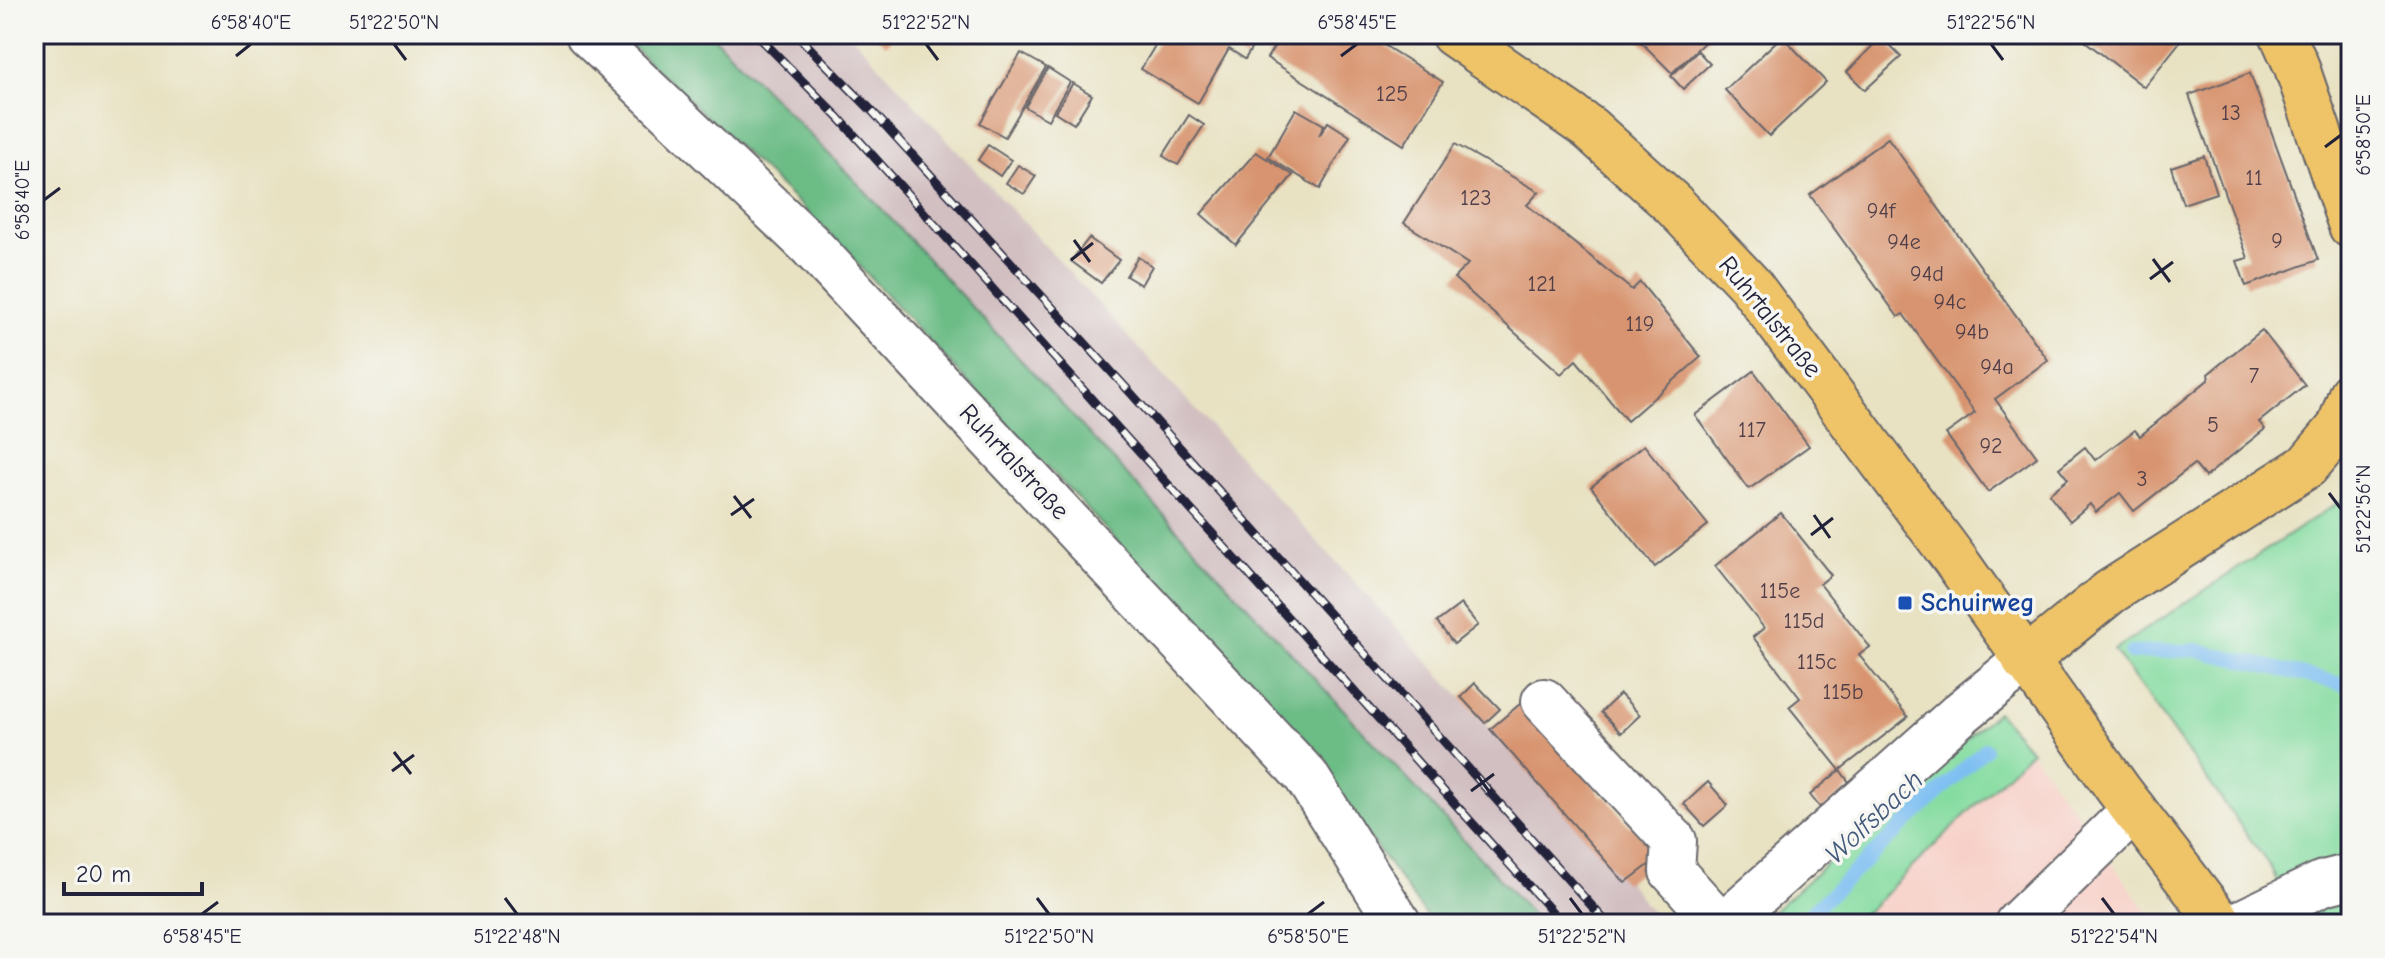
<svg xmlns="http://www.w3.org/2000/svg" width="2385" height="958" font-family="'Comic Neue',sans-serif">
  <style>
    .built { fill: #f7d1c9 }
    .industrial { fill: #d2bfc1 }
    .green { fill: #85dca0; stroke: #547f6e; stroke-width: 2 }
    .forest { fill: #6cbc86; stroke: #476f60; stroke-width: 2 }
    .lines { fill: none; stroke-linecap: round; stroke-linejoin: round }
    .stream { stroke: #7cbef2; stroke-width: 14 }
    .building { fill: #d8946f }
    .minor-casing { stroke: #67656a; stroke-width: 48 }
    .major-casing { stroke: #67656a; stroke-width: 48 }
    .minor { stroke: #fff; stroke-width: 44 }
    .major { stroke: #efc469; stroke-width: 44 }
    .rail-casing { stroke: #22223b; stroke-width: 9 }
    .rail { stroke: #f6f6f2; stroke-width: 6; stroke-dasharray: 18; stroke-linecap: butt }
    .ticks { fill: none; stroke: #22223b; stroke-width: 3 }
    .transit-dot { fill: #1a4fb4; stroke: #f6f6f2; stroke-width: 3 }
    .labels { text-anchor: middle; dominant-baseline: central; stroke-width: 7; stroke-linejoin: round; paint-order: stroke }
    .number-label { font-size: 22px; fill: #503e48 }
    .street-label { font-size: 26px; fill: #22223b; stroke: #f6f6f2 }
    .transit-label { font-size: 26px; font-weight: bold; fill: #164399; stroke: #f6f6f2; text-anchor: start }
    .water-label { font-size: 28px; font-style: italic; fill: #42597b; stroke: #f6f6f2 }
    .neatline { fill: none; stroke: #22223b; stroke-width: 3 }
    .ticks-label { font-size: 20px; text-anchor: middle; fill: #22223b }
  </style>
  <rect width="100%" height="100%" fill="#f6f6f2"/>
  <filter id="ink" filterUnits="userSpaceOnUse"><feTurbulence type="fractalNoise" baseFrequency=".0125" numOctaves="2"/><feDisplacementMap in="SourceGraphic" scale="16" xChannelSelector="R" yChannelSelector="G"/><feConvolveMatrix kernelMatrix="1 2 1 2 8 2 1 2 1" color-interpolation-filters="sRGB"/></filter>
  <filter id="wash" filterUnits="userSpaceOnUse"><feTurbulence type="fractalNoise" baseFrequency=".006" numOctaves="4" result="noise"/><feDisplacementMap in="SourceGraphic" scale="32" xChannelSelector="R" yChannelSelector="G"/><feGaussianBlur stdDeviation="1.8" result="paint"/><feColorMatrix in="noise" values="0 0 0 0 0 0 0 0 0 0 0 0 0 0 0 0 0 1.4 0 .05"/><feComposite in="paint" operator="in"/></filter>
  <g filter="url(#wash)">
    <rect width="100%" height="100%" fill="#e8e2c2"/>
    <polygon class="built" points="2031,751 2156,924 1854,924"/>
    <polygon class="industrial" points="711,34 850,34 1614,864 1661,924 1541,924 865,191"/>
    <g class="green">
      <polygon points="2351,494 2351,924 2297,924 2271,868 2114,650"/>
      <polygon points="1997,712 2031,751 1854,924 1759,924"/>
    </g>
    <polygon class="forest" points="619,34 711,34 865,191 1541,924 1432,924 1287,723 823,227"/>
    <g class="lines">
      <g class="stream">
        <polyline points="2131,653 2197,650 2351,686"/>
        <polyline points="1799,924 1985,749"/>
      </g>
    </g>
    <g id="blocks">
      <g class="building">
        <polygon points="873,34 896,34 886,45"/>
        <polygon points="1162,34 1260,34 1245,59 1229,49 1198,103 1141,69"/>
        <polygon points="1282,34 1366,34 1443,82 1404,145 1267,58"/>
        <polygon points="1633,34 1713,34 1672,73"/>
        <polygon points="2076,34 2186,34 2144,87"/>
        <polygon points="1782,36 1826,82 1769,136 1725,90"/>
        <polygon points="1881,37 1901,57 1865,90 1847,72"/>
        <polygon points="1698,51 1710,64 1683,89 1671,76"/>
        <polygon points="1021,53 1046,67 1005,137 980,123"/>
        <polygon points="1048,68 1070,82 1048,120 1025,107"/>
        <polygon points="2250,73 2318,260 2246,286 2237,261 2248,258 2189,95"/>
        <polygon points="1073,83 1092,95 1074,124 1055,112"/>
        <polygon points="1296,109 1324,125 1319,136 1328,122 1350,136 1320,189 1268,157"/>
        <polygon points="1189,115 1204,125 1178,165 1163,156"/>
        <polygon points="1888,138 2048,360 1995,399 2037,457 1988,492 1946,434 1975,413 1903,314 1898,317 1810,195"/>
        <polygon points="1455,144 1539,192 1527,205 1632,290 1640,282 1701,357 1627,421 1576,360 1561,374 1454,278 1468,264 1404,223"/>
        <polygon points="988,145 1011,160 1000,176 978,160"/>
        <polygon points="1256,152 1293,175 1236,245 1201,214"/>
        <polygon points="2204,156 2216,193 2183,204 2171,167"/>
        <polygon points="1018,165 1036,176 1024,194 1006,183"/>
        <polygon points="1089,238 1119,260 1101,283 1071,261"/>
        <polygon points="1138,257 1152,266 1141,285 1126,276"/>
        <polygon points="2262,330 2305,385 2259,422 2265,429 2205,477 2194,464 2134,511 2120,493 2096,512 2090,504 2070,521 2049,494 2068,479 2059,468 2085,447 2095,460 2135,430 2140,436 2209,379 2208,374"/>
        <polygon points="1754,371 1809,446 1749,489 1695,415"/>
        <polygon points="1644,445 1708,525 1655,567 1591,487"/>
        <polygon points="1781,513 1831,575 1820,584 1870,647 1859,655 1908,717 1840,770 1852,786 1822,810 1810,795 1840,770 1789,707 1800,698 1753,637 1764,628 1715,566"/>
        <polygon points="1461,604 1478,625 1454,644 1437,622"/>
        <polygon points="1475,683 1500,709 1485,723 1461,697"/>
        <polygon points="1620,694 1640,715 1621,733 1601,712"/>
        <polygon points="1520,704 1546,736 1548,734 1577,764 1602,797 1605,795 1630,827 1632,825 1658,858 1625,883 1490,729"/>
        <polygon points="1708,782 1728,805 1704,826 1684,804"/>
      </g>
    </g>
  </g>
  <g filter="url(#ink)">
    <use href="#blocks" fill-opacity="0" stroke="#67656a" stroke-width="2"/>
    <g class="lines">
      <defs>
        <g id="minor">
          <polyline points="588,34 809,244 1306,776 1399,924"/>
          <polyline points="1544,701 1674,841 1672,871 1720,924"/>
          <polyline points="1724,924 1961,713 2025,661"/>
          <polyline points="2017,924 2134,810"/>
          <polyline points="2238,924 2323,883 2351,876"/>
        </g>
        <g id="major">
          <polyline points="1453,34 1589,128 1674,205 1750,285 1956,561 2118,789 2221,924"/>
          <polyline points="2282,34 2296,65 2351,226"/>
          <polyline points="2025,661 2110,592 2307,466 2339,428 2351,394"/>
        </g>
      </defs>
      <use href="#minor" class="minor-casing"/>
      <use href="#major" class="major-casing"/>
      <use href="#minor" class="minor"/>
      <use href="#major" class="major"/>
      <defs>
        <g id="rail">
          <polyline points="756,34 840,119 1563,924"/>
          <polyline points="796,34 872,111 1129,391 1608,924"/>
        </g>
      </defs>
      <use href="#rail" class="rail-casing"/>
      <use href="#rail" class="rail"/>
    </g>
  </g>
  <path class="ticks" d="M 394,44 L 406,60M 926,44 L 938,60M 1991,44 L 2003,60M 236,56 L 251,44M 1341,56 L 1357,44M 2325,147 L 2341,135M 44,200 L 60,188M 1074,240 L 1090,262M 2153,259 L 2170,282M 1071,260 L 1093,243M 2150,279 L 2173,262M 2329,493 L 2341,509M 734,496 L 751,518M 731,515 L 754,499M 1814,515 L 1830,538M 1811,535 L 1833,518M 394,752 L 411,774M 392,771 L 414,755M 1474,771 L 1491,794M 1471,791 L 1494,774M 505,898 L 517,914M 1037,898 L 1049,914M 1570,898 L 1582,914M 2102,898 L 2114,914M 202,914 L 218,902M 1308,914 L 1324,902"/>
  <rect class="transit-dot" x="1897" y="595" width="16" height="16" rx="4"/>
  <g class="labels">
    <g class="number-label">
      <text x="1392" y="94">125</text>
      <text x="2231" y="113">13</text>
      <text x="2254" y="178">11</text>
      <text x="1476" y="198">123</text>
      <text x="1881" y="211">94f</text>
      <text x="2277" y="241">9</text>
      <text x="1904" y="242">94e</text>
      <text x="1927" y="274">94d</text>
      <text x="1542" y="284">121</text>
      <text x="1950" y="302">94c</text>
      <text x="1640" y="324">119</text>
      <text x="1972" y="332">94b</text>
      <text x="1997" y="367">94a</text>
      <text x="2254" y="376">7</text>
      <text x="2213" y="425">5</text>
      <text x="1752" y="430">117</text>
      <text x="1991" y="446">92</text>
      <text x="2142" y="479">3</text>
      <text x="1780" y="591">115e</text>
      <text x="1804" y="621">115d</text>
      <text x="1817" y="662">115c</text>
      <text x="1843" y="692">115b</text>
    </g>
    <g class="street-label">
      <text transform="translate(1770 317) rotate(51)">Ruhrtalstraße</text>
      <text transform="translate(1014 462) rotate(47)">Ruhrtalstraße</text>
    </g>
    <g class="transit-label">
      <text x="1921" y="603">Schuirweg</text>
    </g>
    <g class="water-label">
      <text transform="translate(1874 817) rotate(-43)">Wolfsbach</text>
    </g>
  </g>
  <rect width="2385" height="958" fill="none" stroke="#f6f6f2" stroke-width="88"/>
  <path d="M64 882v12h138v-12" fill="none" stroke="#22223b" stroke-width="4"/>
  <text x="76" y="882" font-size="24" fill="#22223b" stroke="#f6f6f2" stroke-width="6" paint-order="stroke">20 m</text>
  <rect x="44" y="44" width="2297" height="870" class="neatline"/>
  <g class="ticks-label">
    <text x="251" y="29">6°58'40"E</text>
    <text x="394" y="29">51°22'50"N</text>
    <text x="926" y="29">51°22'52"N</text>
    <text x="1357" y="29">6°58'45"E</text>
    <text x="1991" y="29">51°22'56"N</text>
    <text transform="translate(2363 135) rotate(-90)" y="7">6°58'50"E</text>
    <text transform="translate(22 200) rotate(-90)" y="7">6°58'40"E</text>
    <text transform="translate(2363 509) rotate(-90)" y="7">51°22'56"N</text>
    <text x="202" y="943">6°58'45"E</text>
    <text x="517" y="943">51°22'48"N</text>
    <text x="1049" y="943">51°22'50"N</text>
    <text x="1308" y="943">6°58'50"E</text>
    <text x="1582" y="943">51°22'52"N</text>
    <text x="2114" y="943">51°22'54"N</text>
  </g>
</svg>
